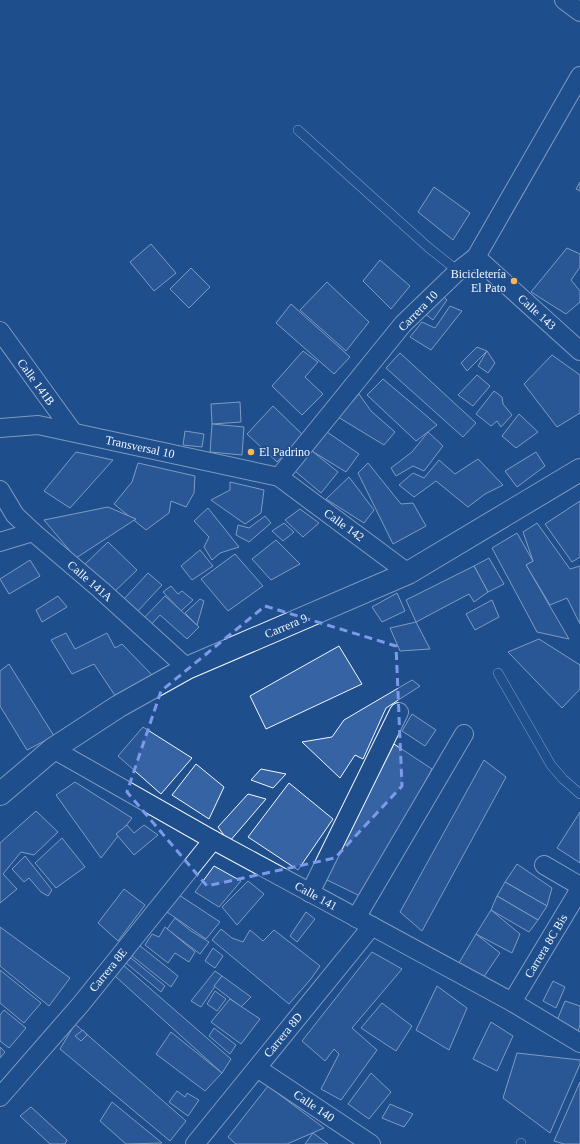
<svg xmlns="http://www.w3.org/2000/svg" width="580" height="1144" font-family="'Times New Roman',serif">
  <style>
    .building { fill: #3563a3; stroke: #f2f6ff }
    .lines { fill: none; stroke-linecap: round; stroke-linejoin: round }
    .lane-casing { stroke: #f2f6ff; stroke-width: 10 }
    .street-casing { stroke: #f2f6ff; stroke-width: 20 }
    .secondary-casing { stroke: #f2f6ff; stroke-width: 24 }
    .lane { stroke: #1f4e8c; stroke-width: 9 }
    .street { stroke: #1f4e8c; stroke-width: 18 }
    .secondary { stroke: #1f4e8c; stroke-width: 22 }
    .marked { fill: none; stroke: #7d9aea; stroke-width: 3; stroke-dasharray: 8 5; stroke-linejoin: round }
    .poi-dot { fill: #ffb74d; stroke: #1f4e8c; stroke-width: 1.5 }
    .labels { text-anchor: middle; dominant-baseline: central; stroke-width: 3; stroke-linejoin: round; paint-order: stroke }
    .poi-label { font-size: 12px; fill: #f2f6ff; stroke: #1f4e8c; text-anchor: end }
    .street-label { font-size: 12px; fill: #f2f6ff; stroke: #1f4e8c }
  </style>
  <rect width="100%" height="100%" fill="#1f4e8c"/>
  <g class="building">
    <polygon points="580,182 580,191 576,189"/>
    <polygon points="434,187 470,213 453,240 418,212"/>
    <polygon points="151,244 176,273 154,291 130,262"/>
    <polygon points="567,248 580,254 580,267 571,280 580,291 580,302 566,314 531,292"/>
    <polygon points="380,260 410,286 391,309 363,281"/>
    <polygon points="191,268 210,287 189,308 170,289"/>
    <polygon points="327,282 369,322 346,351 300,310"/>
    <polygon points="439,292 447,300 433,320 424,313"/>
    <polygon points="291,304 350,357 334,374 276,323"/>
    <polygon points="450,306 462,311 431,350 410,337 422,322 435,328"/>
    <polygon points="477,347 487,351 467,371 461,363"/>
    <polygon points="303,351 318,362 305,377 323,394 302,415 272,386"/>
    <polygon points="487,351 495,363 488,373 478,366"/>
    <polygon points="400,353 476,423 463,437 386,368"/>
    <polygon points="552,355 580,375 580,413 557,427 524,384"/>
    <polygon points="477,375 490,386 473,406 458,395"/>
    <polygon points="383,379 422,412 437,425 416,441 367,395"/>
    <polygon points="494,391 502,397 503,404 512,415 501,427 497,421 491,426 476,414"/>
    <polygon points="359,394 371,411 395,432 384,445 338,417"/>
    <polygon points="240,402 241,422 212,424 211,404"/>
    <polygon points="273,406 303,435 277,462 247,434"/>
    <polygon points="519,414 538,432 516,448 502,436"/>
    <polygon points="212,424 244,427 242,455 210,452"/>
    <polygon points="185,431 204,434 202,447 183,445"/>
    <polygon points="327,432 359,454 346,472 312,451"/>
    <polygon points="428,432 443,446 424,471 413,466 396,476 391,468 412,452"/>
    <polygon points="312,451 338,472 321,493 295,471"/>
    <polygon points="76,452 113,460 70,508 44,491"/>
    <polygon points="536,452 545,466 517,487 505,471"/>
    <polygon points="478,459 503,485 485,494 468,507 436,481 414,497 399,485 413,473 424,478 439,460 455,474"/>
    <polygon points="138,463 195,476 194,493 186,507 171,501 169,513 146,530 114,504 132,482"/>
    <polygon points="368,463 401,504 413,503 426,526 393,544 358,473"/>
    <polygon points="349,477 374,510 364,523 326,499"/>
    <polygon points="230,482 264,490 261,513 245,524 211,500 230,490"/>
    <polygon points="580,501 580,557 572,562 545,524"/>
    <polygon points="108,507 136,519 76,558 44,520"/>
    <polygon points="208,508 239,547 220,553 212,560 204,547 209,537 194,521"/>
    <polygon points="300,509 319,523 303,537 285,520"/>
    <polygon points="265,516 271,523 249,542 236,535 238,525 249,528"/>
    <polygon points="284,523 294,532 283,541 272,531"/>
    <polygon points="537,523 570,569 580,566 580,624 567,598 550,605 526,565 533,561 523,532"/>
    <polygon points="517,533 533,561 526,565 569,639 537,632 492,548"/>
    <polygon points="276,540 300,564 271,580 252,559"/>
    <polygon points="108,542 137,570 112,594 83,566"/>
    <polygon points="200,550 213,566 192,580 181,566"/>
    <polygon points="235,554 263,586 228,611 201,579"/>
    <polygon points="489,558 504,584 488,592 474,566"/>
    <polygon points="30,560 40,576 9,594 0,579"/>
    <polygon points="474,566 488,592 474,602 469,594 416,622 406,600"/>
    <polygon points="148,573 162,585 137,612 123,600"/>
    <polygon points="171,586 178,594 182,591 193,600 181,611 163,592"/>
    <polygon points="397,593 405,611 382,622 372,607"/>
    <polygon points="58,596 67,607 42,622 36,610"/>
    <polygon points="165,596 199,627 187,639 160,615 146,630 140,622"/>
    <polygon points="200,599 204,601 197,625 185,613"/>
    <polygon points="492,600 499,617 475,630 466,614"/>
    <polygon points="416,622 430,649 400,651 390,628"/>
    <polygon points="66,633 75,649 107,633 115,648 122,644 154,677 118,700 94,664 72,674 51,640"/>
    <polygon points="539,639 580,665 580,689 562,708 508,652"/>
    <polygon points="339,646 362,684 266,729 250,696"/>
    <polygon points="9,664 54,736 27,750 0,706 0,671"/>
    <polygon points="412,680 420,686 386,708 363,759 355,755 340,778 302,742 332,737 344,720"/>
    <polygon points="412,714 436,730 425,746 402,731"/>
    <polygon points="143,727 192,758 161,794 118,756"/>
    <polygon points="394,744 432,769 362,897 325,879"/>
    <polygon points="484,760 506,777 422,931 400,912"/>
    <polygon points="196,764 224,787 209,819 172,795"/>
    <polygon points="261,769 286,774 273,788 251,780"/>
    <polygon points="75,782 132,818 101,858 56,795"/>
    <polygon points="289,783 333,819 298,870 248,837"/>
    <polygon points="248,794 266,799 229,842 218,827"/>
    <polygon points="36,811 58,832 34,855 21,852 3,874 17,889 0,903 0,843"/>
    <polygon points="580,812 580,863 557,848"/>
    <polygon points="127,825 134,833 144,825 158,835 134,855 116,834"/>
    <polygon points="62,838 85,867 56,888 35,863"/>
    <polygon points="25,856 52,890 48,896 41,892 29,878 24,882 12,869"/>
    <polygon points="517,864 552,888 547,906 505,882"/>
    <polygon points="214,866 241,881 219,907 195,892"/>
    <polygon points="248,881 264,894 237,925 222,907"/>
    <polygon points="505,882 547,906 538,920 497,896"/>
    <polygon points="124,889 145,905 118,941 98,923"/>
    <polygon points="179,895 220,922 206,939 167,912"/>
    <polygon points="497,896 538,920 529,932 491,910"/>
    <polygon points="491,910 520,934 512,953 476,934"/>
    <polygon points="306,912 315,919 297,942 290,936"/>
    <polygon points="175,918 191,931 209,942 200,954 167,929"/>
    <polygon points="0,927 70,978 49,1006 0,966"/>
    <polygon points="165,927 195,952 189,962 175,953 168,963 145,945 152,934 159,937"/>
    <polygon points="221,929 232,938 243,942 250,930 263,941 274,930 320,966 310,980 289,1004 212,940"/>
    <polygon points="476,934 500,953 483,978 456,968"/>
    <polygon points="139,945 178,976 171,987 132,956"/>
    <polygon points="213,948 223,956 215,968 205,961"/>
    <polygon points="372,952 402,969 352,1028 377,1050 341,1100 321,1089 339,1054 334,1049 325,1061 302,1041"/>
    <polygon points="131,958 165,986 161,992 126,963"/>
    <polygon points="122,964 231,1059 222,1073 115,976"/>
    <polygon points="0,970 41,1003 24,1023 0,1003"/>
    <polygon points="215,971 222,976 201,1007 191,1001"/>
    <polygon points="222,976 251,997 241,1007 214,986"/>
    <polygon points="553,981 565,987 556,1008 543,1001"/>
    <polygon points="437,986 467,1008 449,1050 416,1030"/>
    <polygon points="215,991 226,999 217,1011 207,1004"/>
    <polygon points="230,999 260,1019 241,1044 211,1022"/>
    <polygon points="565,1001 580,1006 580,1025 578,1031 556,1023"/>
    <polygon points="382,1003 412,1026 396,1051 361,1028"/>
    <polygon points="4,1010 26,1028 9,1048 0,1041 0,1015"/>
    <polygon points="491,1022 513,1036 497,1071 473,1059"/>
    <polygon points="75,1024 186,1121 170,1141 60,1049"/>
    <polygon points="214,1028 236,1045 230,1054 209,1036"/>
    <polygon points="83,1030 87,1035 81,1041 75,1036"/>
    <polygon points="171,1032 222,1073 205,1091 156,1054"/>
    <polygon points="0,1047 5,1052 0,1058"/>
    <polygon points="517,1053 580,1060 580,1064 550,1133 503,1098"/>
    <polygon points="371,1073 391,1092 369,1119 348,1104"/>
    <polygon points="580,1082 580,1144 564,1144 554,1141"/>
    <polygon points="268,1086 324,1128 287,1144 236,1144 228,1137"/>
    <polygon points="177,1091 185,1097 187,1093 199,1100 188,1116 169,1102"/>
    <polygon points="112,1102 162,1143 126,1144 100,1121"/>
    <polygon points="390,1104 413,1114 404,1127 382,1118"/>
    <polygon points="31,1107 67,1140 65,1144 50,1144 20,1116"/>
    <polygon points="313,1133 328,1144 305,1144"/>
  </g>
  <g class="lines">
    <defs>
      <g id="lane">
        <polyline points="298,130 429,248 458,271"/>
        <polyline points="498,673 551,765 563,779 580,794"/>
        <polyline points="521,1144 521,1143"/>
      </g>
      <g id="street">
        <polyline points="564,0 580,12"/>
        <polyline points="476,257 580,351"/>
        <polyline points="0,331 73,432"/>
        <polyline points="0,428 38,425 279,477 408,573"/>
        <polyline points="279,477 403,324 458,271 476,257 580,76"/>
        <polyline points="0,490 15,515 33,532 101,590 187,668"/>
        <polyline points="0,542 33,532"/>
        <polyline points="53,749 213,840 512,1002 580,1043"/>
        <polyline points="544,865 580,886"/>
        <polyline points="310,893 399,712"/>
        <polyline points="356,918 464,734"/>
        <polyline points="512,1002 580,889"/>
        <polyline points="257,1068 371,1144"/>
        <polyline points="0,1097 81,1004 213,840"/>
        <polyline points="195,1144 372,926"/>
      </g>
      <polyline id="secondary" points="0,794 53,749 119,706 187,668 408,573 580,470"/>
    </defs>
    <use href="#lane" class="lane-casing"/>
    <use href="#street" class="street-casing"/>
    <use href="#secondary" class="secondary-casing"/>
    <use href="#lane" class="lane"/>
    <use href="#street" class="street"/>
    <use href="#secondary" class="secondary"/>
  </g>
  <path d="M0 0H580V1144H0ZM 265,606 L 396,646 L 402,786 L 335,858 L 207,886 L 127,792 L 161,691 Z" fill="#1f4e8c" fill-opacity=".55" fill-rule="evenodd"/>
  <path class="marked" d="M 265,606 L 396,646 L 402,786 L 335,858 L 207,886 L 127,792 L 161,691 Z"/>
  <g class="poi-dot">
    <circle cx="514" cy="281" r="4"/>
    <circle cx="251" cy="452" r="4"/>
  </g>
  <g class="labels">
    <g class="poi-label">
      <text x="506" y="274">Bicicletería<tspan x="506" dy="14">El Pato</tspan></text>
      <text x="259" y="452" text-anchor="start">El Padrino</text>
    </g>
    <g class="street-label">
      <text transform="translate(418 311) rotate(-46)">Carrera 10</text>
      <text transform="translate(537 312) rotate(42)">Calle 143</text>
      <text transform="translate(36 382) rotate(54)">Calle 141B</text>
      <text transform="translate(140 447) rotate(12)">Transversal 10</text>
      <text transform="translate(344 525) rotate(36)">Calle 142</text>
      <text transform="translate(90 581) rotate(41)">Calle 141A</text>
      <text transform="translate(286 626) rotate(-23)">Carrera 9</text>
      <text transform="translate(316 896) rotate(29)">Calle 141</text>
      <text transform="translate(546 946) rotate(-59)">Carrera 8C Bis</text>
      <text transform="translate(108 970) rotate(-51)">Carrera 8E</text>
      <text transform="translate(283 1035) rotate(-51)">Carrera 8D</text>
      <text transform="translate(314 1106) rotate(34)">Calle 140</text>
    </g>
  </g>
</svg>
